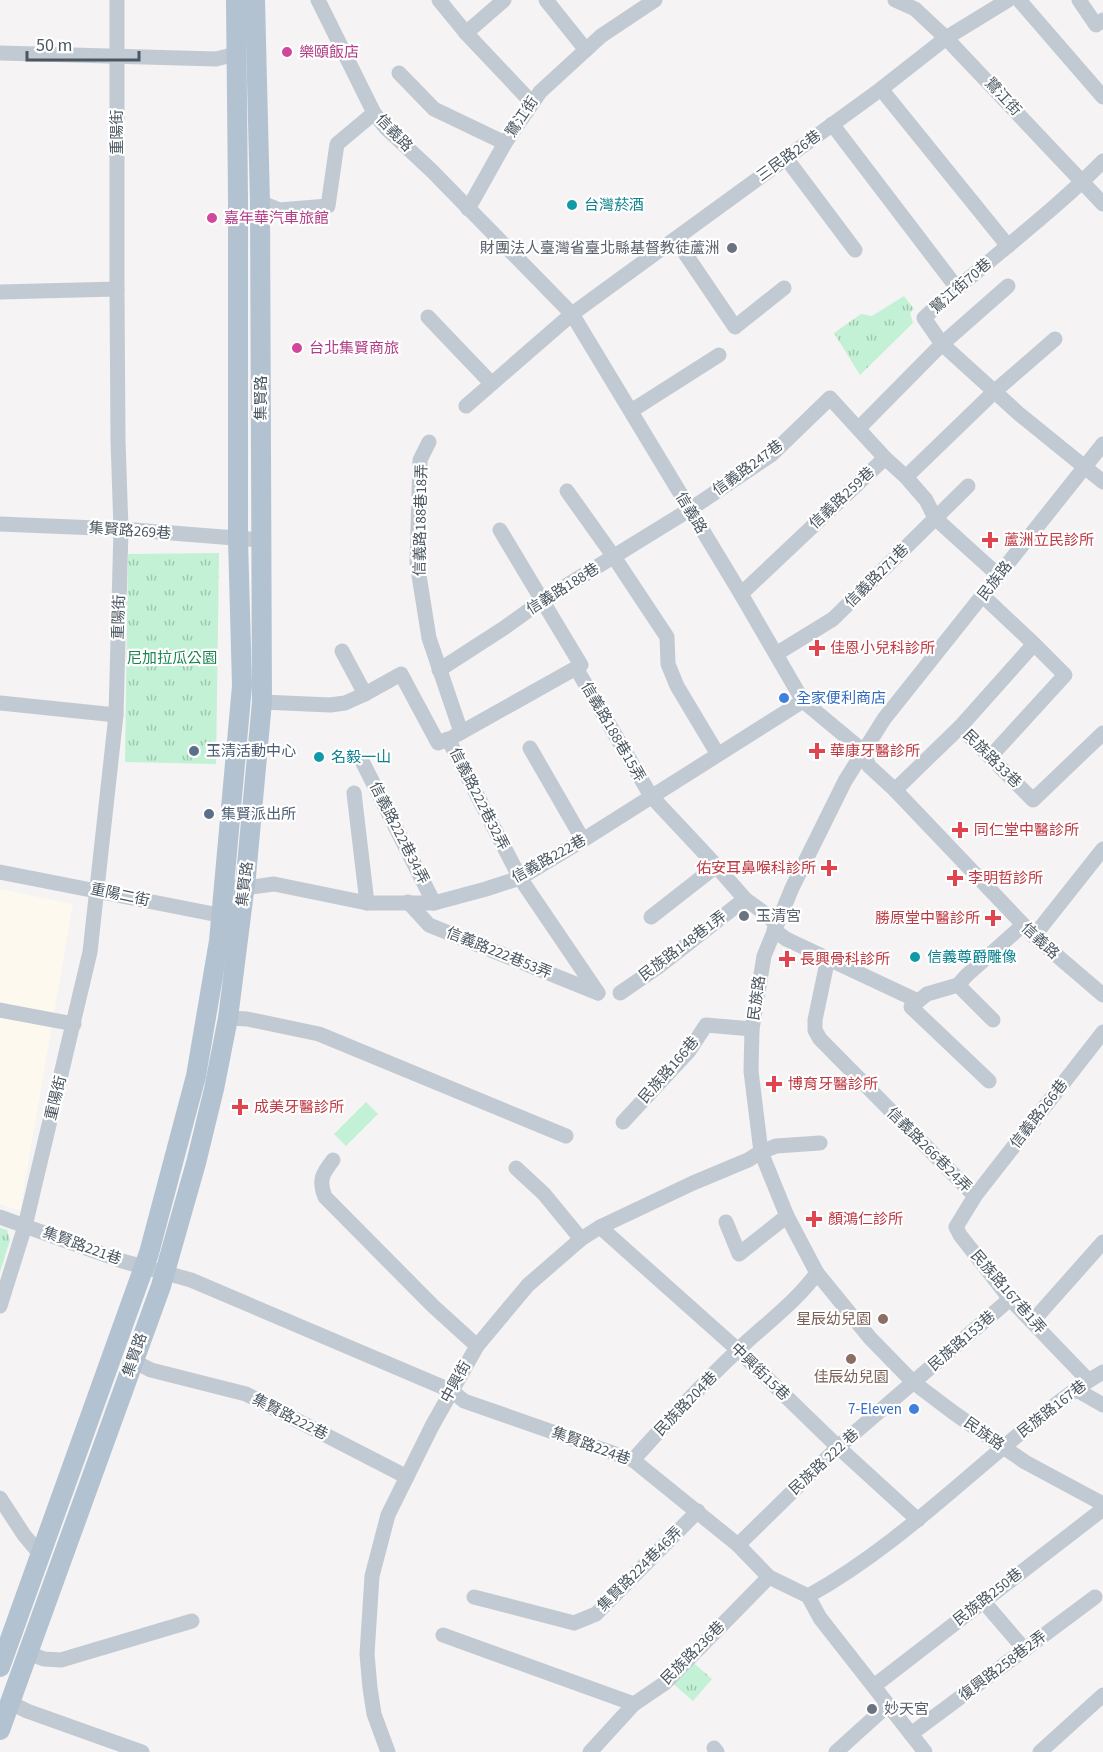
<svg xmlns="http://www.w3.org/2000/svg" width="1103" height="1752" font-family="'Source Sans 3','Noto Sans TC',sans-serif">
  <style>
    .commercial { fill: #fdf9ef }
    .grass { fill: url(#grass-tufts) }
    .pitch { fill: #c3f1d5 }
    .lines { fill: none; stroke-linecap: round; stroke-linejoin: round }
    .minor { stroke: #c1cad2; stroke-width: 15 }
    .major { stroke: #b3c2d1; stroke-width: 20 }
    .hotel-dot { fill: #d1479c; stroke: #fff; stroke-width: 2 }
    .culture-dot { fill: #0f9aa8; stroke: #fff; stroke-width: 2 }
    .worship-dot { fill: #6b7280; stroke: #fff; stroke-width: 2 }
    .health-dot { fill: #e0444e; stroke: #fff; stroke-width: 2 }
    .shop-dot { fill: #3f7fe0; stroke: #fff; stroke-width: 2 }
    .service-dot { fill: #5c6f8a; stroke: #fff; stroke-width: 2 }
    .education-dot { fill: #8d6e63; stroke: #fff; stroke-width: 2 }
    .labels { text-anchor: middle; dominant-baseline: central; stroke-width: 4.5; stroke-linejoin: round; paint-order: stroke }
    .hotel-label { font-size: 15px; fill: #b23c85; stroke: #fff; text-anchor: start }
    .street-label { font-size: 15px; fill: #4a5661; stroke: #fff }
    .culture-label { font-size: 15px; fill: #0d838f; stroke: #fff; text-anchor: start }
    .worship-label { font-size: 15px; fill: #5b616d; stroke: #fff; text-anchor: start }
    .health-label { font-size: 15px; fill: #be3a42; stroke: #fff; text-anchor: start }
    .park-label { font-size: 15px; fill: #17864f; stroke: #fff }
    .shop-label { font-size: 15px; fill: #366cbe; stroke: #fff; text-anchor: start }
    .service-label { font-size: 15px; fill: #4e5e75; stroke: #fff; text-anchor: start }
    .education-label { font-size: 15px; fill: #785e54; stroke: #fff; text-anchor: end }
  </style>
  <defs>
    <pattern id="grass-tufts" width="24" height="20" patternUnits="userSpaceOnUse" patternTransform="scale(1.5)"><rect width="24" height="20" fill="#c3f1d5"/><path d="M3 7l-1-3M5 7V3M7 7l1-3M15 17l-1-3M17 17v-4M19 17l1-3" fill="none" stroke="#a0c6b0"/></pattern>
  </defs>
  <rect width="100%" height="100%" fill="#f5f3f3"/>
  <polygon class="commercial" points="0,889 73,904 20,1211 0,1204"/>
  <g class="grass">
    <polygon points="904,296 914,309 910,313 913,323 860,375 834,333 861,314 872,316"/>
    <polygon points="219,553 216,764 125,762 128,554"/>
    <polygon points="0,1228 7,1230 10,1240 0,1272"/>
    <polygon points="690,1660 712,1679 693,1701 671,1682"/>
  </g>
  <polygon class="pitch" points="366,1102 378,1114 346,1146 334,1134"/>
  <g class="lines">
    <g class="minor">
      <polyline points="318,0 374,113 386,128 432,171 572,314 741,594 803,701 862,750 869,766 895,790 1034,936 1103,995"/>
      <polyline points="439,0 466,33 532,103"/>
      <polyline points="546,0 586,50"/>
      <polyline points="895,0 915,9 946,38 1103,204"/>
      <polyline points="1019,0 1103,97"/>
      <polyline points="1079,0 1096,25 1103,20"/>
      <polyline points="466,33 504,0"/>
      <polyline points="0,53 216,59 236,54"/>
      <polyline points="399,73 434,109 505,143"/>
      <polyline points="881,89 1008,246"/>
      <polyline points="832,124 957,288"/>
      <polyline points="786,158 855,250"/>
      <path d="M 1103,161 C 1047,218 982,264 924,318 L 942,344 L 1018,413 L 1103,482"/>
      <polyline points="260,202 279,210 328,206 337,144 374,113"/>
      <polyline points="468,209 505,143 540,92 601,36 655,0"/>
      <polyline points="676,240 735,327 784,288"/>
      <polyline points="0,292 117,289"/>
      <polyline points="428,317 491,383"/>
      <polyline points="466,406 572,314 881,89 946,38 1008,0"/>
      <polyline points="631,411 719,355"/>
      <polyline points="859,428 942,344 1008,286"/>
      <polyline points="429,442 420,460 417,563 429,638 461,732"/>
      <polyline points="1103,444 884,719 845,781 792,888 764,956 752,1029 751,1071 761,1152 787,1216 817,1273 870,1338 913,1382 954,1413 1025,1462 1103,1504"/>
      <polyline points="906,477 926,500 935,518 999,576"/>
      <polyline points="567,491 614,557 667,637 668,664 677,686 717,753"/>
      <polyline points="0,524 121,529 261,540"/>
      <polyline points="500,530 581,665 576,668 651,796 710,859 745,899 763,912 776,924"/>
      <polyline points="741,594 885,458 906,477 995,391 1055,339"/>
      <polyline points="983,596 1034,644 960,727 1033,800 1103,733"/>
      <polyline points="776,654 833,619 968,486"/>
      <polyline points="439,670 504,628 543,600 689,510 771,455 830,398 885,458"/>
      <polyline points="365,694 401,674 438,743 448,739 520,878 598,993"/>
      <polyline points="262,702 330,705 345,703 365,694 342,651"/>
      <polyline points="0,703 116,715"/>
      <polyline points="453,737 576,668"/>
      <polyline points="530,748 583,840"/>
      <polyline points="991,756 1065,675 1034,644"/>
      <polyline points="363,763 434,903"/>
      <polyline points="895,790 960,727"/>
      <polyline points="354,793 367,903"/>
      <polyline points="0,872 229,917"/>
      <polyline points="236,887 245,888 274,884 367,903 434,903 486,889 520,878 583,840 803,701"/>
      <polyline points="408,902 429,925 598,993"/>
      <polyline points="651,917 715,867"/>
      <polyline points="774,930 786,939 918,1001"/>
      <polyline points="1034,936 1103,849"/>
      <polyline points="828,958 815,1020 815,1030 820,1039 975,1196"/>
      <polyline points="958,985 993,1020"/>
      <polyline points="620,993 658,967 745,899"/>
      <polyline points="0,1010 74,1024"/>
      <polyline points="228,1018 247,1019 319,1034 566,1136"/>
      <polyline points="989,1081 911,1007 927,994 958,985 967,975 1023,925"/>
      <polyline points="623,1122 689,1051 706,1025 752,1029"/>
      <path d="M 333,1160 C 323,1173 318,1180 325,1197 L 433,1306 L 477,1346"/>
      <polyline points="516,1168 544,1194 581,1239"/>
      <polyline points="0,1217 122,1261 191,1280 452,1391 464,1401 633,1460 738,1545 769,1577 808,1596 820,1618 925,1752"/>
      <polyline points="726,1222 739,1254 787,1216"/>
      <polyline points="600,1227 738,1350 838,1447 918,1520"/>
      <polyline points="0,1306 25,1226 90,952 116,715 121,529 118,441 117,289 117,0"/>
      <polyline points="1032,1322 1103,1242"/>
      <polyline points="133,1361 151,1370 246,1394 407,1477"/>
      <polyline points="1088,1380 1010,1299 960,1235 956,1227 975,1196 1103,1032"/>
      <polyline points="1075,1389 1103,1405"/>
      <path d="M 633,1460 C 667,1422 701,1385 738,1350 C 764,1325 795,1303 817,1273"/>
      <polyline points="0,1498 24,1535 40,1554"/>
      <polyline points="738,1545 838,1447 1010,1299"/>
      <path d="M 808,1596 C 886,1553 950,1491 1018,1435 C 1046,1412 1072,1390 1103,1372"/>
      <polyline points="474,1597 574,1623 596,1614 698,1511"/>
      <polyline points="983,1601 1025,1650"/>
      <polyline points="443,1635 634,1704"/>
      <polyline points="28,1653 44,1659 61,1660 192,1621"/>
      <polyline points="874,1686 1103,1509"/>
      <polyline points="11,1703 27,1711 142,1752"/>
      <polyline points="911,1734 1095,1597"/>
      <polyline points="714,1748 717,1752"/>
      <polyline points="388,1752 374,1714 370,1688 367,1654 372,1576 388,1515 432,1426 477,1346 528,1285 581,1239 600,1227 693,1183 748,1160 761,1152 776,1146 820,1143"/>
      <polyline points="590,1752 634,1704 665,1683 769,1577"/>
      <polyline points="836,1752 888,1705"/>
      <polyline points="1040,1752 1103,1695"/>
    </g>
    <g class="major">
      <polyline points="0,1667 149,1253 196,1076 219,941 242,686 238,539 238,198 236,0"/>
      <polyline points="0,1730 161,1286 196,1163 214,1089 228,1018 246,876 262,702 260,202 255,0"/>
    </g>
  </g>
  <g class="hotel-dot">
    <circle cx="287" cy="52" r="6"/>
    <circle cx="212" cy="218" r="6"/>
    <circle cx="297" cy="348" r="6"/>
  </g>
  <g class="culture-dot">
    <circle cx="572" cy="205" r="6"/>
    <circle cx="319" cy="757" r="6"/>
    <circle cx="915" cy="957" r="6"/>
  </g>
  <g class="worship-dot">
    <circle cx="732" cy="248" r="6"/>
    <circle cx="744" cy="916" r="6"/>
    <circle cx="872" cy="1709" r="6"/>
  </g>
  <g class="health-dot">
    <path d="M987 531h6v6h6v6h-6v6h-6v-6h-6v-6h6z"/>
    <path d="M814 639h6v6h6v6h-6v6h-6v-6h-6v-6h6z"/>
    <path d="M814 742h6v6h6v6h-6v6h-6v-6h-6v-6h6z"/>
    <path d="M957 821h6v6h6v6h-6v6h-6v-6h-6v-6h6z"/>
    <path d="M826 859h6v6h6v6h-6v6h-6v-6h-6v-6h6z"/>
    <path d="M952 869h6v6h6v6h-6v6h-6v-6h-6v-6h6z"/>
    <path d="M990 909h6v6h6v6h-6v6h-6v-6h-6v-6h6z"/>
    <path d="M784 950h6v6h6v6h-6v6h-6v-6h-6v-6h6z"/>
    <path d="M771 1075h6v6h6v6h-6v6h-6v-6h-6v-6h6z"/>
    <path d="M237 1098h6v6h6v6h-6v6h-6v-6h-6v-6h6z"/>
    <path d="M811 1210h6v6h6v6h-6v6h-6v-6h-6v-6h6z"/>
  </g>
  <g class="shop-dot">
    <circle cx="784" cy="698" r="6"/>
    <circle cx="914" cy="1409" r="6"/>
  </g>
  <g class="service-dot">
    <circle cx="194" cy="751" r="6"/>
    <circle cx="209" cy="814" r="6"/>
  </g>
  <g class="education-dot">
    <circle cx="883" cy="1319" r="6"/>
    <circle cx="851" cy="1359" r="6"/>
  </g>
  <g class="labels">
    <g class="hotel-label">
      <text x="299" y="52">樂頤飯店</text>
      <text x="224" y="218">嘉年華汽車旅館</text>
      <text x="309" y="348">台北集賢商旅</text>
    </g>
    <g class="street-label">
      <text transform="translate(1003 97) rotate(47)">鷺江街</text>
      <text transform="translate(522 117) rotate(-56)">鷺江街</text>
      <text transform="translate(117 132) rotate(-90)">重陽街</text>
      <text transform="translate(394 133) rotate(46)">信義路</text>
      <text transform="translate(789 156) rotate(-36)">三民路26巷</text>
      <text transform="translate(961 286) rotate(-41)">鷺江街70巷</text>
      <text transform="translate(261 398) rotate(-90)">集賢路</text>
      <text transform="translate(748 468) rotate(-36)">信義路247巷</text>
      <text transform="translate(842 498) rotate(-43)">信義路259巷</text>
      <text transform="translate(691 513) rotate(59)">信義路</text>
      <text transform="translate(421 520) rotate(-89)">信義路188巷18弄</text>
      <text transform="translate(130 531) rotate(4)">集賢路269巷</text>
      <text transform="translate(877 576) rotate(-45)">信義路271巷</text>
      <text transform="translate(995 581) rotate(-52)">民族路</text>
      <text transform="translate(563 589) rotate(-32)">信義路188巷</text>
      <text transform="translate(119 617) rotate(-88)">重陽街</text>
      <text transform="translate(613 732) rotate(60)">信義路188巷15弄</text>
      <text transform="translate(992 759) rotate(45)">民族路33巷</text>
      <text transform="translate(479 799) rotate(63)">信義路222巷32弄</text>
      <text transform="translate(399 833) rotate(63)">信義路222巷34弄</text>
      <text transform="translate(549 859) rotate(-29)">信義路222巷</text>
      <text transform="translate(245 884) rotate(-83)">集賢路</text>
      <text transform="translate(120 895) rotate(12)">重陽二街</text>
      <text transform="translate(1040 941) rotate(43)">信義路</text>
      <text transform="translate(683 946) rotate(-37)">民族路148巷1弄</text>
      <text transform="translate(499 953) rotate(22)">信義路222巷53弄</text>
      <text transform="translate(757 998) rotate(-82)">民族路</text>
      <text transform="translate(669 1070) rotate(-49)">民族路166巷</text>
      <text transform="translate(56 1098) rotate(-76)">重陽街</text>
      <text transform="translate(1039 1114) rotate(-52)">信義路266巷</text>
      <text transform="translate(929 1150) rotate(45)">信義路266巷24弄</text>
      <text transform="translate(82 1246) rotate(20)">集賢路221巷</text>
      <text transform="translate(1008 1292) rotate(49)">民族路167巷1弄</text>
      <text transform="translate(962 1341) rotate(-41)">民族路153巷</text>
      <text transform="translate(135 1355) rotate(-71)">集賢路</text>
      <text transform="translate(760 1372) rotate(44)">中興街15巷</text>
      <text transform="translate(456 1382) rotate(-61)">中興街</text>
      <text transform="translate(686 1404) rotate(-46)">民族路204巷</text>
      <text transform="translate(1052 1409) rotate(-38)">民族路167巷</text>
      <text transform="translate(290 1417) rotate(27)">集賢路222巷</text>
      <text transform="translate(984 1434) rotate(35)">民族路</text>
      <text transform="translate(591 1446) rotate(20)">集賢路224巷</text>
      <text transform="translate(824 1462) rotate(-43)">民族路 222 巷</text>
      <text transform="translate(640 1569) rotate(-45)">集賢路224巷46弄</text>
      <text transform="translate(988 1597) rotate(-38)">民族路250巷</text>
      <text transform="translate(693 1653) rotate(-45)">民族路236巷</text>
      <text transform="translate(1003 1666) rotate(-37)">復興路258巷2弄</text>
    </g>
    <g class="culture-label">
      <text x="584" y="205">台灣菸酒</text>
      <text x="331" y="757">名毅一山</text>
      <text x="927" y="957">信義尊爵雕像</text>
    </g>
    <g class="worship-label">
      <text x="720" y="248" text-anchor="end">財團法人臺灣省臺北縣基督教徒蘆洲</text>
      <text x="756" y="916">玉清宮</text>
      <text x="884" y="1709">妙天宮</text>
    </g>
    <g class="health-label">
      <text x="1004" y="540">蘆洲立民診所</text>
      <text x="830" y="648">佳恩小兒科診所</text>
      <text x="830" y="751">華康牙醫診所</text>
      <text x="974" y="830">同仁堂中醫診所</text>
      <text x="816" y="868" text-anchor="end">佑安耳鼻喉科診所</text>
      <text x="968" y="878">李明哲診所</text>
      <text x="980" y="918" text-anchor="end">勝原堂中醫診所</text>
      <text x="800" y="959">長興骨科診所</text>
      <text x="788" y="1084">博育牙醫診所</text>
      <text x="254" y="1107">成美牙醫診所</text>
      <text x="828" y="1219">顏鴻仁診所</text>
    </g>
    <g class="park-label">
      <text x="172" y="658">尼加拉瓜公園</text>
    </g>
    <g class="shop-label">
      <text x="796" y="698">全家便利商店</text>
      <text x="902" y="1409" text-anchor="end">7-Eleven</text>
    </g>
    <g class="service-label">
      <text x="206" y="751">玉清活動中心</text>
      <text x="221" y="814">集賢派出所</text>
    </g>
    <g class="education-label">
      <text x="871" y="1319">星辰幼兒園</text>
      <text x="851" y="1377" text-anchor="middle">佳辰幼兒園</text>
    </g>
  </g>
  <path d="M27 51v9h112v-9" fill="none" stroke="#4a5661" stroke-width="3"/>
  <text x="36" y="51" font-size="18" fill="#4a5661" stroke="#ffffff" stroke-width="4.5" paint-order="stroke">50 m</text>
</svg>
